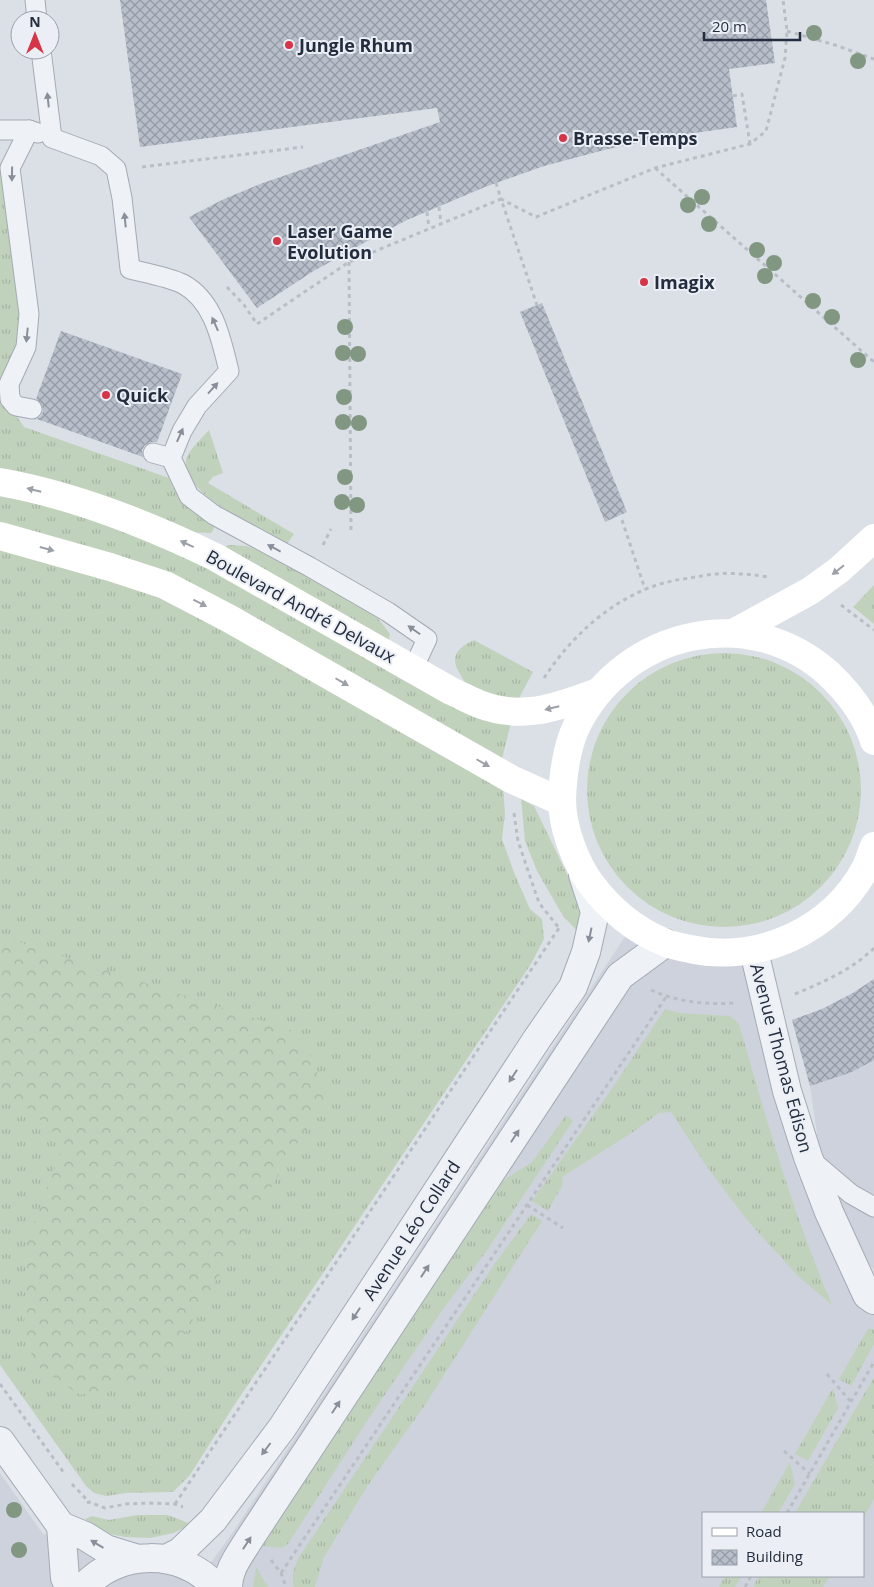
<svg xmlns="http://www.w3.org/2000/svg" width="874" height="1587" font-family="'Open Sans',sans-serif">
  <style>
    .built { fill: #cdd2dc; fill-rule: evenodd }
    .grass { fill: url(#grass-tufts) }
    .forest { fill: url(#forest-crowns) }
    .building { fill: url(#building-cross-hatch) }
    .lines { fill: none; stroke-linecap: round; stroke-linejoin: round }
    .lane-casing { stroke: #a4aab4; stroke-width: 21 }
    .street-casing { stroke: #a4aab4; stroke-width: 30 }
    .path { stroke: #b9bec5; stroke-width: 3; stroke-dasharray: 4 4; stroke-linecap: butt }
    .lane { stroke: #eef1f5; stroke-width: 19 }
    .street { stroke: #eef1f5; stroke-width: 28 }
    .secondary { stroke: #fff; stroke-width: 28 }
    .tree { fill: #819782 }
    .oneway { fill: #898f9a }
    .oneway2 { fill: #9ca0a8 }
    .poi-dot { fill: #d83447; stroke: #ebeff5; stroke-width: 2 }
    .labels { text-anchor: middle; dominant-baseline: central; stroke-width: 4; stroke-linejoin: round; paint-order: stroke }
    .poi-label { font-size: 18px; font-weight: bold; fill: #242d3e; stroke: #ebeff5; text-anchor: start }
    .street-label { font-size: 18px; fill: #242d3e; stroke: #ebeff5 }
  </style>
  <defs>
    <pattern id="grass-tufts" width="24" height="20" patternUnits="userSpaceOnUse" patternTransform="scale(1.25)"><rect width="24" height="20" fill="#c1d2bc"/><path d="M3 7l-1-3M5 7V3M7 7l1-3M15 17l-1-3M17 17v-4M19 17l1-3" fill="none" stroke="#a6b5a3"/></pattern>
    <pattern id="forest-crowns" width="20" height="18" patternUnits="userSpaceOnUse" patternTransform="scale(1.25)"><rect width="20" height="18" fill="#c1d2bc"/><path d="M2 6a3 3 0 1 1 6 0M12 15a3 3 0 1 1 6 0" fill="none" stroke="#a6b5a3"/></pattern>
    <pattern id="building-cross-hatch" width="8" height="8" patternUnits="userSpaceOnUse" patternTransform="scale(1.25)"><rect width="8" height="8" fill="#b8beca"/><path d="M0 0l8 8M0 8l8-8" fill="none" stroke="#959ba5"/></pattern>
  </defs>
  <rect width="100%" height="100%" fill="#dbe0e7"/>
  <g class="built">
    <path d="M 632,926 L 754,951 L 787,1091 L 874,1300 L 874,1587 L 0,1587 L 0,1473 L 43,1534 L 85,1536 L 202,1575 L 233,1532 ZM 703,1513 L 863,1513 L 863,1576 L 703,1576 Z"/>
    <polygon points="874,979 874,1270 858,1252 820,1154 810,1086 792,1020 823,1009 853,993"/>
  </g>
  <g class="grass">
    <path d="M 0,170 L 3,170 L 24,323 L 12,356 L 8,404 L 24,427 L 169,478 C 178,500 194,515 215,526 L 211,533 L 183,532 L 0,473 Z"/>
    <path d="M 209,430 L 223,473 L 213,477 L 208,483 L 294,534 L 287,544 C 264,531 174,491 187,457 C 190,449 203,437 209,430 Z"/>
    <polygon points="0,491 154,538 511,723 501,763 254,621 0,525"/>
    <polygon points="0,544 162,593 503,786 505,814 502,839 515,875 530,909 542,919 544,939 531,964 233,1407 190,1475 173,1492 126,1493 106,1496 94,1493 86,1486 0,1365"/>
    <polygon points="230,545 247,546 268,554 372,613 380,621 390,634 388,642 221,548"/>
    <polygon points="874,585 874,624 853,607"/>
    <path d="M 474,640 L 533,672 L 518,700 C 500,698 484,694 468,685 C 464,682 462,677 459,672 C 449,656 459,647 474,640 Z"/>
    <circle cx="724" cy="790" r="137"/>
    <polygon points="521,799 534,806 568,876 579,912 580,934 563,916 537,871 525,841"/>
    <path d="M 665,1009 L 679,1013 L 730,1016 L 739,1024 C 766,1118 793,1214 832,1305 L 798,1276 L 747,1220 L 707,1167 L 671,1112 L 659,1113 L 630,1134 L 562,1177 L 563,1184 L 548,1211 L 532,1201 L 611,1090 Z"/>
    <polygon points="566,1115 573,1121 486,1252 443,1309 367,1421 288,1544 282,1548 263,1546 291,1492 496,1185 532,1162"/>
    <path d="M 531,1214 L 542,1221 L 540,1224 L 425,1405 L 368,1485 L 323,1559 L 315,1587 L 294,1587 C 290,1578 295,1566 299,1557 L 494,1265 Z"/>
    <polygon points="868,1329 874,1329 874,1344 851,1386 839,1379"/>
    <polygon points="874,1377 874,1499 863,1519 863,1513 795,1513"/>
    <polygon points="833,1388 838,1408 808,1461 795,1454"/>
    <polygon points="790,1462 795,1484 778,1513 761,1513"/>
    <polygon points="137,1515 168,1515 191,1524 174,1533 150,1538 125,1537 105,1533 85,1519 92,1516 109,1520"/>
    <polygon points="256,1567 268,1587 253,1587"/>
    <polygon points="725,1576 742,1576 735,1587 719,1587"/>
    <polygon points="759,1576 830,1576 823,1587 753,1587"/>
  </g>
  <polygon class="forest" points="0,936 294,1031 312,1059 328,1101 305,1130 164,1369 129,1384 80,1395 34,1364 24,1327 27,1242 64,1143 29,1109 0,1098"/>
  <g class="building">
    <polygon points="120,0 766,0 775,63 729,69 737,127 666,137 608,149 544,166 485,187 407,220 371,239 312,272 257,308 189,217 224,199 260,184 440,122 437,108 140,147"/>
    <polygon points="542,303 627,512 605,522 520,312"/>
    <polygon points="61,331 182,374 157,442 151,442 145,445 142,450 143,457 37,419 41,416 43,411 42,405 36,399"/>
    <polygon points="874,979 874,1060 852,1072 810,1086 792,1020 822,1009 853,993"/>
  </g>
  <g class="lines">
    <defs>
      <g id="lane">
        <polyline points="35,0 37,20"/>
        <path d="M 41,50 L 52,138 L 101,156 L 116,169 L 122,198 L 130,269 C 146,273 169,277 183,284 C 214,301 221,339 229,371 L 197,406 L 182,431 L 171,458 L 189,496 L 214,515 L 310,567 L 388,612 L 427,639 L 413,669"/>
        <polyline points="0,130 29,130 38,133"/>
        <polyline points="29,130 10,168 29,314 26,347 9,384 10,399 16,406 32,409"/>
        <polyline points="153,453 171,458"/>
        <polyline points="811,1160 851,1194 874,1207"/>
      </g>
      <g id="street">
        <polyline points="754,951 787,1091 808,1157 829,1212 867,1295 874,1300"/>
        <polyline points="0,1441 61,1526 85,1536 106,1549 135,1558"/>
        <polyline points="61,1526 65,1578 70,1587"/>
        <polyline points="166,1559 180,1552 213,1520 282,1428 537,1039 573,987 586,952 595,912 583,875"/>
        <path d="M 84,1587 C 118,1549 182,1548 216,1587"/>
        <path d="M 228,1587 C 228,1569 239,1556 248,1541 L 620,976 L 665,943"/>
      </g>
    </defs>
    <use href="#lane" class="lane-casing"/>
    <use href="#street" class="street-casing"/>
    <g class="path">
      <polyline points="787,31 835,45 874,59"/>
      <polyline points="733,96 742,94 750,144"/>
      <polyline points="142,167 303,147"/>
      <polyline points="655,168 874,362"/>
      <polyline points="496,183 501,199 536,217 655,168 750,144 766,131 785,58 787,31 783,0"/>
      <polyline points="439,207 441,223"/>
      <polyline points="427,212 429,228"/>
      <polyline points="349,262 351,530"/>
      <polyline points="227,287 244,305 257,324 349,262 501,199 537,305"/>
      <polyline points="622,520 645,589"/>
      <polyline points="323,545 331,529"/>
      <polyline points="841,605 874,630"/>
      <path d="M 544,678 C 569,640 603,607 646,589 C 660,583 675,580 690,578 C 706,575 723,572 740,574 C 750,574 760,576 770,577"/>
      <polyline points="514,813 518,841 539,903 559,928"/>
      <path d="M 651,990 C 677,1002 707,1005 735,1003"/>
      <path d="M 795,994 C 823,982 852,970 874,948"/>
      <polyline points="527,1205 563,1228"/>
      <polyline points="827,1374 851,1402"/>
      <polyline points="0,1384 64,1473"/>
      <polyline points="784,1451 810,1474"/>
      <polyline points="72,1484 89,1502"/>
      <polyline points="87,1503 89,1502 105,1508 126,1504 149,1503 175,1504 183,1507"/>
      <polyline points="175,1504 559,928"/>
      <polyline points="787,1513 874,1362"/>
      <polyline points="271,1560 281,1573 286,1587"/>
      <polyline points="281,1573 666,997"/>
      <polyline points="745,1587 751,1576"/>
    </g>
    <use href="#lane" class="lane"/>
    <use href="#street" class="street"/>
    <g class="secondary">
      <path d="M 0,482 C 74,495 147,524 215,557 L 451,691 C 460,695 469,700 479,704 C 523,721 557,707 598,692"/>
      <polyline points="0,536 110,567 165,585 230,619 511,779 562,802"/>
      <polyline points="733,633 810,591 839,570 874,538"/>
      <path d="M 874,741 C 866,715 849,693 829,674 C 750,602 625,630 577,725 C 566,748 563,774 562,799 C 562,827 575,862 591,884 C 610,909 634,930 664,942 C 672,946 682,947 690,949 C 759,964 833,930 866,867 C 869,861 871,853 874,846"/>
    </g>
  </g>
  <g class="tree">
    <circle cx="814" cy="33" r="8"/>
    <circle cx="858" cy="61" r="8"/>
    <circle cx="702" cy="197" r="8"/>
    <circle cx="688" cy="205" r="8"/>
    <circle cx="709" cy="224" r="8"/>
    <circle cx="757" cy="250" r="8"/>
    <circle cx="774" cy="263" r="8"/>
    <circle cx="765" cy="276" r="8"/>
    <circle cx="813" cy="301" r="8"/>
    <circle cx="832" cy="317" r="8"/>
    <circle cx="345" cy="327" r="8"/>
    <circle cx="343" cy="353" r="8"/>
    <circle cx="358" cy="354" r="8"/>
    <circle cx="858" cy="360" r="8"/>
    <circle cx="344" cy="397" r="8"/>
    <circle cx="343" cy="422" r="8"/>
    <circle cx="359" cy="423" r="8"/>
    <circle cx="345" cy="477" r="8"/>
    <circle cx="342" cy="502" r="8"/>
    <circle cx="357" cy="505" r="8"/>
    <circle cx="14" cy="1510" r="8"/>
    <circle cx="19" cy="1550" r="8"/>
  </g>
  <defs><path id="oneway-solid" d="M-6-.8H1V-3.2L6.5 0L1 3.2V.8H-6Z" transform="scale(1.25)"/></defs>
  <g class="oneway">
    <use href="#oneway-solid" transform="translate(48 100) rotate(-96)"/>
    <use href="#oneway-solid" transform="translate(12 174) rotate(91)"/>
    <use href="#oneway-solid" transform="translate(125 220) rotate(-96)"/>
    <use href="#oneway-solid" transform="translate(215 324) rotate(-114)"/>
    <use href="#oneway-solid" transform="translate(27 335) rotate(96)"/>
    <use href="#oneway-solid" transform="translate(213 388) rotate(-48)"/>
    <use href="#oneway-solid" transform="translate(180 435) rotate(-66)"/>
    <use href="#oneway-solid" transform="translate(274 548) rotate(-152)"/>
    <use href="#oneway-solid" transform="translate(414 630) rotate(-145)"/>
    <use href="#oneway-solid" transform="translate(590 935) rotate(102)"/>
    <use href="#oneway-solid" transform="translate(513 1076) rotate(123)"/>
    <use href="#oneway-solid" transform="translate(515 1136) rotate(-57)"/>
    <use href="#oneway-solid" transform="translate(425 1271) rotate(-57)"/>
    <use href="#oneway-solid" transform="translate(356 1314) rotate(123)"/>
    <use href="#oneway-solid" transform="translate(336 1407) rotate(-57)"/>
    <use href="#oneway-solid" transform="translate(266 1449) rotate(127)"/>
    <use href="#oneway-solid" transform="translate(247 1543) rotate(-57)"/>
    <use href="#oneway-solid" transform="translate(97 1544) rotate(-149)"/>
  </g>
  <g class="oneway2">
    <use href="#oneway-solid" transform="translate(34 490) rotate(-166)"/>
    <use href="#oneway-solid" transform="translate(187 544) rotate(-155)"/>
    <use href="#oneway-solid" transform="translate(47 549) rotate(15)"/>
    <use href="#oneway-solid" transform="translate(838 570) rotate(142)"/>
    <use href="#oneway-solid" transform="translate(200 603) rotate(27)"/>
    <use href="#oneway-solid" transform="translate(342 682) rotate(30)"/>
    <use href="#oneway-solid" transform="translate(552 708) rotate(166)"/>
    <use href="#oneway-solid" transform="translate(483 763) rotate(30)"/>
  </g>
  <g class="poi-dot">
    <circle cx="289" cy="45" r="5"/>
    <circle cx="563" cy="138" r="5"/>
    <circle cx="277" cy="241" r="5"/>
    <circle cx="644" cy="282" r="5"/>
    <circle cx="106" cy="395" r="5"/>
  </g>
  <g class="labels">
    <g class="poi-label">
      <text x="299" y="45">Jungle Rhum</text>
      <text x="573" y="138">Brasse-Temps</text>
      <text x="287" y="231">Laser Game<tspan x="287" dy="21">Evolution</tspan></text>
      <text x="654" y="282">Imagix</text>
      <text x="116" y="395">Quick</text>
    </g>
    <g class="street-label">
      <text transform="translate(301 606) rotate(29)">Boulevard André Delvaux</text>
      <text transform="translate(782 1058) rotate(75)">Avenue Thomas Edison</text>
      <text transform="translate(411 1230) rotate(-57)">Avenue Léo Collard</text>
    </g>
  </g>
  <rect x="702" y="1512" width="162" height="65" fill="#ebeff5" stroke="#9ba1ac"/>
  <rect x="712" y="1528" width="25" height="8" fill="#ffffff" stroke="#9ba1ac"/>
  <text x="746" y="1537" font-size="15" fill="#242d3e">Road</text>
  <rect x="712" y="1550" width="25" height="15" fill="url(#building-cross-hatch)" stroke="#9ba1ac"/>
  <text x="746" y="1562" font-size="15" fill="#242d3e">Building</text>
  <g transform="translate(35 35)"><circle r="24" fill="#ebeff5" stroke="#9ba1ac"/>
  <path d="M0-4L9 19L0 12L-9 19Z" fill="#d83447"/>
  <text y="-8" font-size="14" font-weight="bold" text-anchor="middle" fill="#242d3e">N</text>
  </g>
  <path d="M704 32v8h96v-8" fill="none" stroke="#242d3e" stroke-width="2.5"/>
  <text x="712" y="32" font-size="15" fill="#242d3e" stroke="#ebeff5" stroke-width="4" paint-order="stroke">20 m</text>
</svg>
